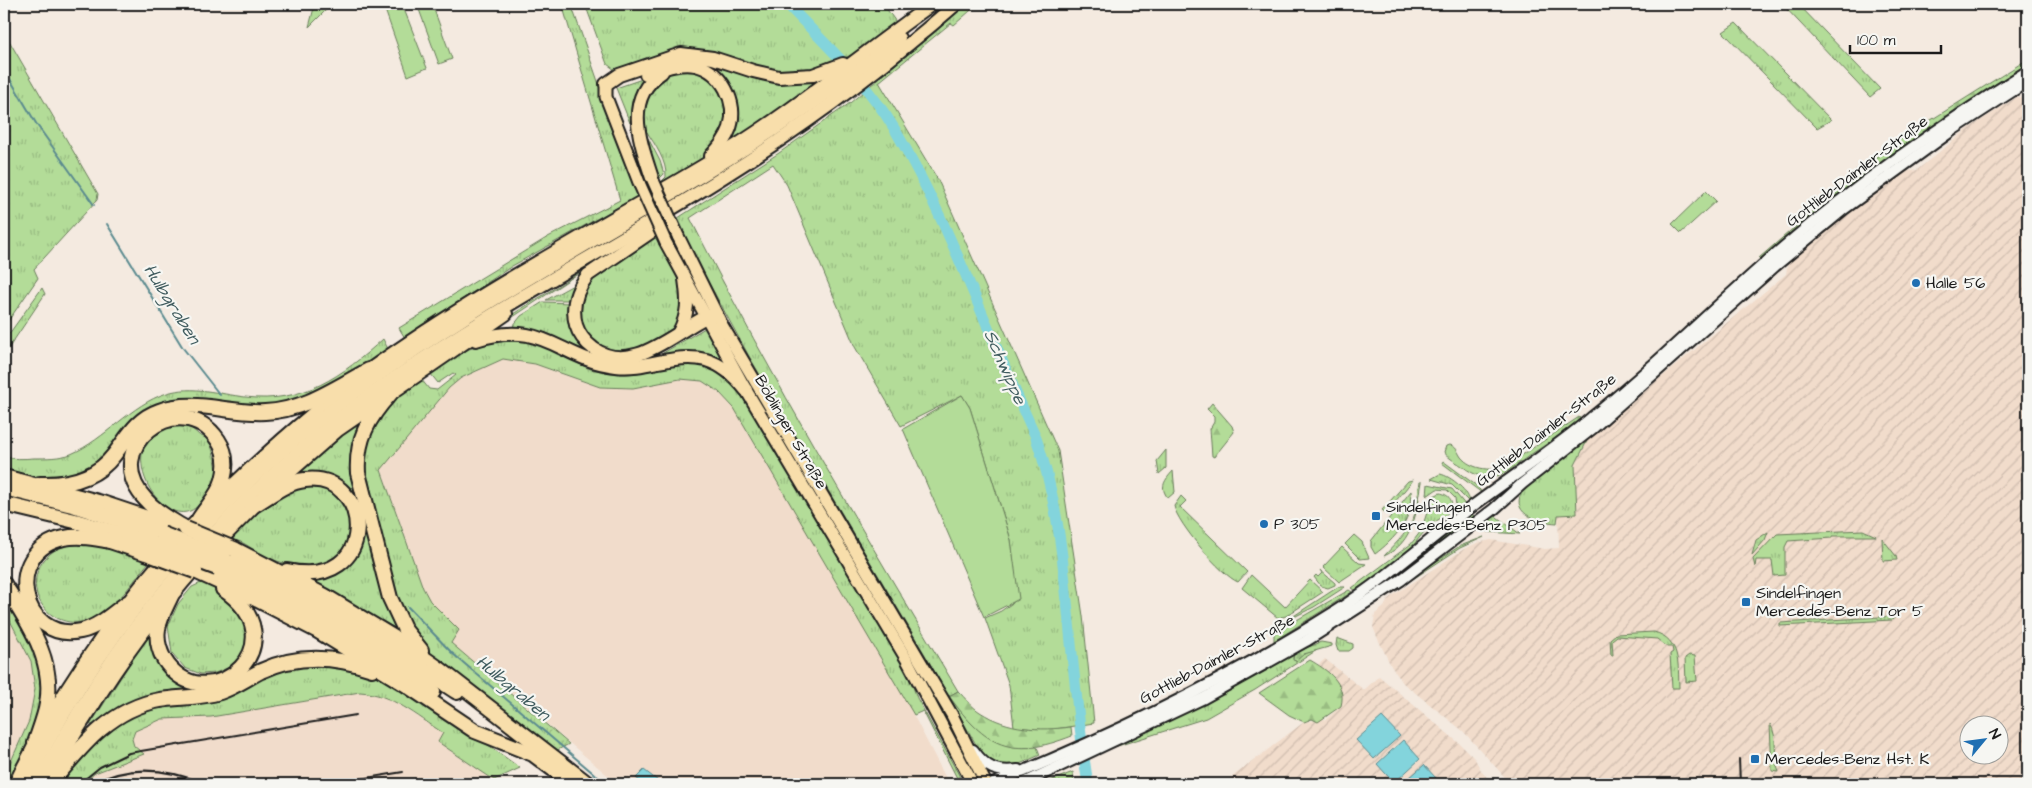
<svg xmlns="http://www.w3.org/2000/svg" width="2032" height="788" font-family="'Architects Daughter',sans-serif">
  <style>
    .built { fill: #f1dccb }
    .industrial { fill: url(#industrial-furrows); fill-rule: evenodd }
    .grass { fill: url(#grass-tufts); stroke: #687c5a }
    .forest { fill: url(#forest-firs); stroke: #687c5a }
    .garden { fill: #b3dc98; stroke: #687c5a }
    .water { fill: #83d4dc; stroke: #5a8a8f }
    .lines { fill: none; stroke-linecap: round; stroke-linejoin: round }
    .stream { stroke: #5a8a8f; stroke-width: 2 }
    .river { stroke: #83d4dc; stroke-width: 11 }
    .secondary-casing { stroke: #1c1c1c; stroke-width: 14 }
    .primary-casing { stroke: #1c1c1c; stroke-width: 15 }
    .trunk-casing { stroke: #1c1c1c; stroke-width: 16 }
    .motorway-casing { stroke: #1c1c1c; stroke-width: 18 }
    .secondary { stroke: #f6f6f2; stroke-width: 10 }
    .primary { stroke: #f8deab; stroke-width: 11 }
    .trunk { stroke: #f8deab; stroke-width: 12 }
    .motorway { stroke: #f8deab; stroke-width: 14 }
    .rail { stroke: #1c1c1c; stroke-width: 2 }
    .primary-bridge-casing { stroke: #1c1c1c; stroke-width: 15; stroke-linecap: butt }
    .motorway-bridge-casing { stroke: #1c1c1c; stroke-width: 18; stroke-linecap: butt }
    .primary-bridge { stroke: #f8deab; stroke-width: 11 }
    .motorway-bridge { stroke: #f8deab; stroke-width: 14 }
    .poi-dot { fill: #1f6fb2; stroke: #f6f6f2; stroke-width: 2 }
    .labels { text-anchor: middle; dominant-baseline: central; stroke-width: 4.5; stroke-linejoin: round; paint-order: stroke }
    .street-label { font-size: 16px; fill: #1c1c1c; stroke: #f6f6f2 }
    .poi-label { font-size: 16px; fill: #1c1c1c; stroke: #f6f6f2; text-anchor: start }
    .water-label { font-size: 18px; font-style: italic; fill: #405c5f; stroke: #f6f6f2 }
  </style>
  <defs>
    <pattern id="industrial-furrows" width="10" height="10" patternUnits="userSpaceOnUse" patternTransform="scale(1.25)"><rect width="10" height="10" fill="#f1dccb"/><path d="M-1 1l2-2M0 10L10 0M9 11l2-2" fill="none" stroke="#cebcae"/></pattern>
    <pattern id="grass-tufts" width="24" height="20" patternUnits="userSpaceOnUse" patternTransform="scale(1.25)"><rect width="24" height="20" fill="#b3dc98"/><path d="M3 7l-1-3M5 7V3M7 7l1-3M15 17l-1-3M17 17v-4M19 17l1-3" fill="none" stroke="#99bc82"/></pattern>
    <pattern id="forest-firs" width="22" height="20" patternUnits="userSpaceOnUse" patternTransform="scale(1.25)"><rect width="22" height="20" fill="#b3dc98"/><path d="M5 1l3.5 6h-7zM16 11l3.5 6h-7z" fill="#99bc82"/></pattern>
  </defs>
  <rect width="100%" height="100%" fill="#f4eae0"/>
  <filter id="ink" filterUnits="userSpaceOnUse"><feTurbulence type="fractalNoise" baseFrequency=".02" numOctaves="2"/><feDisplacementMap in="SourceGraphic" scale="10" xChannelSelector="R" yChannelSelector="G"/><feConvolveMatrix kernelMatrix="1 2 1 2 8 2 1 2 1" color-interpolation-filters="sRGB"/></filter>
  <g filter="url(#ink)">
    <g class="built">
      <polygon points="503,359 535,364 600,387 633,388 680,379 702,381 719,392 734,408 901,691 949,784 618,784 451,643 458,630 430,601 423,588 381,469 449,388 461,378"/>
      <polygon points="4,609 31,661 35,689 29,721 4,777"/>
      <polygon points="360,692 374,693 389,698 444,733 438,742 500,784 77,784 95,767 141,752 134,746 132,739 135,731 162,719 211,717"/>
    </g>
    <g class="industrial">
      <path d="M 2017,97 L 2028,98 L 2028,784 L 1511,784 L 1463,731 L 1403,683 L 1391,666 L 1377,637 L 1373,627 L 1375,614 L 1384,607 L 1389,598 L 1464,549 L 1477,543 L 1491,540 L 1545,549 L 1559,548 L 1558,515 L 1577,513 L 1575,465 L 1589,437 L 1786,274 L 1788,261 L 1901,172 L 1917,170 L 1969,128 ZM 1970,726 L 2000,726 L 2000,756 L 1970,756 Z"/>
      <polygon points="1325,659 1364,690 1379,676 1459,743 1475,759 1482,772 1493,784 1223,784 1304,722 1326,719 1341,706 1341,691 1333,676 1318,665"/>
    </g>
    <g class="grass">
      <polygon points="562,4 571,4 639,199 627,202 512,266 405,338 399,328 548,237 620,200"/>
      <polygon points="585,4 593,6 593,4 883,4 896,22 918,4 923,4 858,52 822,68 784,73 696,50 685,49 615,70 607,64"/>
      <path d="M 966,4 L 978,4 L 954,25 L 951,23 L 879,82 L 938,180 L 1058,451 L 1083,616 L 1094,723 L 1048,730 L 1014,727 L 1009,685 L 985,618 L 1001,611 L 1018,599 L 1011,540 L 970,408 L 962,395 L 901,426 L 855,347 L 787,185 L 773,164 L 690,218 C 772,380 865,535 958,691 L 949,696 C 973,728 994,752 1037,747 L 1040,755 L 1015,766 L 997,767 L 982,755 L 924,653 L 750,358 L 705,276 L 703,276 L 682,233 L 684,231 L 678,218 L 779,153 L 850,103 Z"/>
      <polygon points="1782,4 1798,4 1880,89 1870,97"/>
      <polygon points="1736,23 1831,120 1817,128 1723,32"/>
      <polygon points="4,32 98,194 97,200 34,269 38,278 4,327"/>
      <path d="M 685,58 C 711,59 732,70 756,77 C 779,83 804,81 826,75 L 827,77 L 728,145 C 738,126 739,111 732,90 C 729,82 723,73 714,68 C 687,52 659,66 633,76 C 627,78 621,81 615,81 Z"/>
      <path d="M 678,69 C 716,71 717,84 730,115 L 712,151 L 663,185 L 662,181 L 666,177 C 667,161 655,145 647,132 L 644,132 L 640,108 L 645,98 L 667,72 Z"/>
      <polygon points="645,78 632,104 630,123 616,88"/>
      <polygon points="648,138 660,161 664,174 660,178 652,158"/>
      <polygon points="654,234 674,270 684,296 677,327 640,351 615,353 588,339 577,316 586,281"/>
      <polygon points="582,271 507,321 497,324"/>
      <polygon points="577,283 571,300 546,300"/>
      <polygon points="42,288 45,294 4,355 4,341"/>
      <polygon points="543,302 571,303 571,316 599,356 544,333 513,326 521,316"/>
      <polygon points="705,328 726,363 653,359"/>
      <path d="M 383,339 L 388,349 L 352,376 L 280,408 L 179,402 C 150,425 94,480 57,480 C 39,481 21,475 4,471 L 4,457 C 14,459 23,459 34,458 C 46,458 60,458 71,454 C 106,439 130,405 167,393 C 193,385 219,394 245,397 C 304,404 342,376 383,339 Z"/>
      <path d="M 501,339 C 527,339 547,347 570,358 C 577,362 587,369 595,370 C 603,371 617,375 628,374 C 679,369 692,347 738,388 L 907,670 L 917,698 L 959,775 L 960,784 L 923,711 L 914,715 L 734,408 L 719,392 L 702,381 L 680,379 L 633,388 L 600,387 L 535,364 L 503,359 L 461,378 L 449,388 L 381,470 L 423,588 L 430,601 L 459,630 L 451,643 L 569,744 L 550,754 L 426,649 L 400,612 L 365,493 L 362,446 L 389,401 L 421,379 L 429,389 L 437,390 L 456,375 L 453,373 L 438,383 L 430,373 L 469,349 Z"/>
      <polygon points="367,416 357,438 398,626 397,629 299,576 350,559 350,495 294,478 312,459"/>
      <path d="M 1579,417 L 1582,421 C 1566,433 1549,442 1533,453 C 1507,471 1493,490 1462,466 C 1456,462 1448,458 1444,452 L 1446,446 L 1450,445 C 1457,447 1457,451 1461,457 C 1471,469 1489,471 1503,468 Z"/>
      <path d="M 187,424 L 199,435 L 208,439 C 216,456 223,481 207,496 C 202,501 196,509 190,511 C 157,524 115,447 164,427 C 170,424 180,425 187,424 Z"/>
      <path d="M 1586,438 L 1588,439 L 1575,465 L 1577,514 L 1558,515 L 1557,523 C 1537,522 1506,513 1525,487 Z"/>
      <polygon points="1166,450 1166,468 1159,474 1157,461"/>
      <polygon points="1443,461 1477,486 1482,493 1442,463"/>
      <path d="M 1173,471 L 1175,492 L 1168,498 C 1159,487 1165,480 1173,471 Z"/>
      <path d="M 1440,474 C 1451,476 1470,492 1470,503 L 1452,485 L 1431,479 Z"/>
      <polygon points="1413,480 1386,513 1382,510 1408,481"/>
      <path d="M 1420,482 L 1422,482 C 1417,509 1414,543 1384,556 C 1397,542 1411,530 1416,510 C 1418,501 1418,491 1420,482 Z"/>
      <polygon points="1428,484 1452,489 1467,507 1416,548 1431,531 1451,516 1456,506 1455,498 1447,490 1437,489 1427,496"/>
      <path d="M 300,486 C 308,487 320,486 327,489 C 362,505 356,560 317,567 C 299,569 272,561 257,552 C 249,547 243,541 233,540 L 235,535 L 268,503 Z"/>
      <path d="M 1411,491 C 1415,517 1394,540 1375,554 L 1371,547 L 1371,541 Z"/>
      <path d="M 1440,493 C 1448,494 1455,501 1450,510 C 1447,516 1438,519 1432,524 C 1422,532 1416,544 1406,553 C 1390,567 1372,578 1355,590 L 1352,588 L 1411,544 L 1421,531 L 1432,497 Z"/>
      <path d="M 1181,496 L 1186,501 L 1180,507 L 1247,572 L 1238,582 C 1222,576 1177,523 1174,506 Z"/>
      <polygon points="1471,513 1474,516 1390,582 1400,570"/>
      <polygon points="1494,515 1520,534 1488,532 1485,521"/>
      <polygon points="1863,530 1876,536 1832,536 1832,538 1788,541 1785,547 1785,575 1774,576 1772,560 1756,560 1755,567 1753,559 1777,534"/>
      <polygon points="1768,532 1765,540 1752,555 1756,540"/>
      <polygon points="1354,535 1362,542 1369,558 1360,559 1345,544"/>
      <polygon points="1484,537 1460,548 1355,617 1361,611 1460,546"/>
      <polygon points="1882,538 1896,556 1897,560 1883,561"/>
      <path d="M 76,543 L 103,545 L 149,562 C 133,581 116,609 92,619 C 49,636 14,584 51,553 C 58,547 68,545 76,543 Z"/>
      <polygon points="1342,547 1359,563 1366,564 1339,582 1323,567"/>
      <polygon points="1320,570 1335,583 1335,585 1328,588 1321,586 1314,577 1316,575 1318,577 1322,573"/>
      <polygon points="1251,575 1285,607 1310,580 1323,592 1286,616 1278,618 1242,588"/>
      <path d="M 201,583 C 230,585 240,615 249,638 L 240,660 L 230,667 L 215,673 L 201,674 L 185,668 L 172,653 L 168,626 L 178,604 L 192,587 Z"/>
      <polygon points="1338,587 1345,587 1314,607 1286,621"/>
      <polygon points="4,589 38,647 44,707 13,784 4,784 4,777 29,721 35,689 31,661 4,609"/>
      <polygon points="1349,590 1352,592 1274,641 1274,633"/>
      <polygon points="1896,616 1892,620 1780,626 1780,623"/>
      <path d="M 1654,632 C 1681,639 1678,665 1679,688 L 1672,688 L 1670,654 L 1673,652 L 1672,647 L 1667,647 L 1657,639 L 1617,636 L 1612,640 L 1613,655 L 1611,655 L 1610,639 L 1616,634 Z"/>
      <path d="M 149,634 L 152,634 C 153,664 164,675 189,689 L 113,713 L 96,724 L 90,725 Z"/>
      <polygon points="1337,638 1353,644 1353,648 1349,651 1338,651 1336,645"/>
      <polygon points="1317,650 1255,690 1206,718 1111,748 1216,697 1294,653 1293,659 1296,661 1300,655"/>
      <polygon points="1689,655 1695,656 1697,681 1686,682 1685,658"/>
      <path d="M 312,661 L 378,674 L 470,732 L 520,768 L 494,780 L 438,742 L 443,733 C 417,716 392,694 360,692 L 211,717 L 162,719 L 135,731 L 132,739 L 134,746 L 144,754 L 95,773 L 82,784 L 59,784 L 82,750 L 133,712 Z"/>
      <path d="M 1770,724 C 1779,737 1772,758 1779,772 L 1772,771 Z"/>
      <polygon points="1073,772 1074,784 1044,784 1045,783"/>
    </g>
    <g class="forest">
      <polygon points="2028,59 2028,67 1762,261 1759,258 1856,174 1856,170 1904,137"/>
      <polygon points="1212,403 1232,426 1234,432 1214,457 1212,456 1210,429 1214,422 1214,416 1207,409"/>
      <polygon points="1321,642 1332,644 1332,646 1304,654 1296,661 1293,660 1294,653"/>
      <path d="M 1310,660 C 1327,670 1347,683 1341,706 L 1318,722 L 1312,719 L 1304,722 L 1289,715 L 1259,693 Z"/>
      <path d="M 958,691 C 965,698 972,707 980,712 C 1008,730 1039,731 1071,727 L 1072,736 C 1011,760 986,747 949,696 Z"/>
    </g>
    <g class="garden">
      <polygon points="315,4 332,4 309,27"/>
      <polygon points="383,4 402,4 427,68 408,76"/>
      <polygon points="417,4 432,4 452,59 439,64"/>
      <polygon points="1706,191 1716,201 1681,233 1672,224"/>
      <polygon points="962,395 970,408 1011,540 1019,599 984,617 903,429"/>
    </g>
    <g class="water">
      <polygon points="1382,717 1400,736 1374,759 1356,740"/>
      <polygon points="1403,740 1420,759 1394,783 1377,764"/>
      <polygon points="1424,765 1436,778 1428,784 1402,784"/>
      <polygon points="644,770 662,784 644,784 636,778"/>
    </g>
    <g class="lines">
      <g class="stream">
        <polyline points="4,69 37,125 94,205"/>
        <polyline points="107,224 183,348 220,395"/>
        <polyline points="408,607 452,653 606,784"/>
      </g>
      <path class="river" d="M 787,4 C 824,43 866,81 894,128 C 950,223 988,335 1035,435 C 1057,496 1063,558 1069,622 C 1074,676 1079,730 1088,784"/>
      <defs>
        <g id="secondary">
          <path d="M 973,750 C 986,768 996,773 1018,770"/>
          <path d="M 993,784 C 1108,737 1228,680 1333,613 C 1383,581 1427,542 1474,505 C 1513,476 1554,449 1591,418 C 1659,364 1720,301 1786,245 C 1862,180 1943,124 2028,71"/>
          <polyline points="1022,784 1204,698 1306,641 1401,580 1494,509 1523,483 1593,428 1775,266 1844,209 1954,129 2028,81"/>
        </g>
        <g id="primary">
          <polyline points="606,84 606,97 640,185"/>
          <polyline points="678,236 722,325 952,715 986,784"/>
          <polyline points="666,243 746,390 907,660 973,784"/>
        </g>
        <g id="trunk">
          <path d="M 646,74 C 662,69 679,62 695,65 C 722,71 738,102 730,128 C 726,139 719,148 711,156"/>
          <polyline points="606,84 619,75 681,54 713,58 753,71 779,77 813,75 843,64"/>
          <path d="M 652,178 C 640,141 623,98 662,72"/>
          <path d="M 667,221 L 588,275 C 576,290 571,306 576,325 C 579,335 586,343 594,349 C 632,375 673,333 706,317 L 716,314"/>
          <path d="M 679,332 C 689,313 688,300 685,279"/>
          <path d="M 476,340 C 545,318 559,360 616,366 C 647,370 675,352 706,360 C 723,365 735,376 746,390"/>
          <path d="M 182,536 C 240,476 301,419 369,370 C 478,292 598,229 713,160 C 790,114 859,56 932,4"/>
          <path d="M 192,540 C 252,474 319,416 393,365 C 558,251 743,167 899,38"/>
          <path d="M 203,545 C 260,483 323,427 393,379 C 498,306 612,247 720,179 C 803,127 882,69 956,4"/>
          <polyline points="212,549 273,487 338,430 506,314"/>
          <path d="M 54,776 C 62,753 76,732 89,712 C 121,660 158,610 199,564"/>
          <path d="M 15,784 C 54,701 109,622 169,552"/>
          <path d="M 26,784 C 66,703 117,626 177,557"/>
          <path d="M 38,784 C 80,704 129,628 190,560"/>
        </g>
        <g id="motorway">
          <path d="M 390,394 C 368,418 356,440 358,473 L 390,598 L 405,630 L 421,650"/>
          <polyline points="4,477 102,503 168,525"/>
          <path d="M 40,484 C 69,485 96,479 114,455 C 128,437 136,419 159,411 C 194,398 229,414 265,412 C 305,410 335,388 369,370"/>
          <polyline points="4,488 76,506 162,534"/>
          <polyline points="4,504 75,521 154,544"/>
          <path d="M 254,505 C 270,496 286,482 305,480 C 374,472 380,591 287,571"/>
          <path d="M 186,529 C 172,520 157,513 146,500 C 97,448 180,384 218,440 C 226,452 227,466 223,480 C 219,495 207,506 199,519"/>
          <polyline points="101,538 146,553"/>
          <path d="M 110,541 C 95,538 79,535 64,538 C 1,551 21,644 81,631 C 99,627 113,613 127,603"/>
          <polyline points="234,549 325,596 401,642 441,670 588,784"/>
          <path d="M 225,559 C 308,594 382,643 457,692"/>
          <path d="M 217,568 C 294,600 366,644 433,692"/>
          <polyline points="195,571 248,595 318,631 405,684 475,731 533,754 573,784"/>
          <path d="M 4,584 C 28,622 57,662 46,709 C 43,721 39,732 35,743"/>
          <path d="M 171,596 C 166,607 160,617 158,629 C 156,641 160,655 168,665 C 211,720 301,642 223,589"/>
          <path d="M 51,783 C 81,747 110,709 160,700 C 180,697 201,698 220,692 C 235,687 247,678 261,671 C 297,654 335,656 372,669"/>
        </g>
      </defs>
      <use href="#secondary" class="secondary-casing"/>
      <use href="#primary" class="primary-casing"/>
      <use href="#trunk" class="trunk-casing"/>
      <use href="#motorway" class="motorway-casing"/>
      <use href="#secondary" class="secondary"/>
      <use href="#primary" class="primary"/>
      <use href="#trunk" class="trunk"/>
      <use href="#motorway" class="motorway"/>
      <g class="rail">
        <polyline points="1739,759 1740,784"/>
        <polyline points="79,784 100,767 129,753 356,715"/>
        <path d="M 92,784 C 129,764 167,768 205,784"/>
        <polyline points="330,784 403,772"/>
      </g>
      <defs>
        <g id="primary-bridge">
          <polyline points="652,178 678,236"/>
          <polyline points="640,185 666,243"/>
        </g>
        <g id="motorway-bridge">
          <polyline points="186,529 234,549"/>
          <polyline points="162,534 225,559"/>
          <polyline points="154,544 217,568"/>
          <polyline points="146,553 195,571"/>
        </g>
      </defs>
      <use href="#primary-bridge" class="primary-bridge-casing"/>
      <use href="#motorway-bridge" class="motorway-bridge-casing"/>
      <use href="#primary-bridge" class="primary-bridge"/>
      <use href="#motorway-bridge" class="motorway-bridge"/>
    </g>
  </g>
  <g class="poi-dot">
    <circle cx="1916" cy="283" r="5"/>
    <rect x="1371" y="511" width="10" height="10" rx="2.5"/>
    <circle cx="1264" cy="524" r="5"/>
    <rect x="1741" y="597" width="10" height="10" rx="2.5"/>
    <rect x="1750" y="754" width="10" height="10" rx="2.5"/>
  </g>
  <g class="labels">
    <g class="street-label">
      <text transform="translate(1857 171) rotate(-37)">Gottlieb-Daimler-Straße</text>
      <text transform="translate(1546 430) rotate(-38)">Gottlieb-Daimler-Straße</text>
      <text transform="translate(791 432) rotate(60)">Böblinger Straße</text>
      <text transform="translate(1217 659) rotate(-28)">Gottlieb-Daimler-Straße</text>
    </g>
    <g class="poi-label">
      <text x="1926" y="283">Halle 56</text>
      <text x="1386" y="507">Sindelfingen<tspan x="1386" dy="18">Mercedes-Benz P305</tspan></text>
      <text x="1274" y="524">P 305</text>
      <text x="1756" y="593">Sindelfingen<tspan x="1756" dy="18">Mercedes-Benz Tor 5</tspan></text>
      <text x="1765" y="759">Mercedes-Benz Hst. K</text>
    </g>
    <g class="water-label">
      <text transform="translate(172 304) rotate(58)">Hulbgraben</text>
      <text transform="translate(1005 367) rotate(66)">Schwippe</text>
      <text transform="translate(513 688) rotate(40)">Hulbgraben</text>
    </g>
  </g>
  <rect width="2032" height="788" fill="none" stroke="#f6f6f2" stroke-width="20"/>
  <rect x="10" y="10" width="2012" height="768" fill="none" stroke="#1c1c1c" stroke-width="2" filter="url(#ink)"/>
  <g transform="translate(1984 740) rotate(61)"><circle r="24" fill="#f6f6f2" stroke="#9f9f9c"/>
  <path d="M0-4L9 19L0 12L-9 19Z" fill="#1f6fb2"/>
  <text y="-8" font-size="14" font-weight="bold" text-anchor="middle" fill="#1c1c1c">N</text>
  </g>
  <path d="M1850 45v8h91v-8" fill="none" stroke="#1c1c1c" stroke-width="2.5"/>
  <text x="1857" y="45" font-size="15" fill="#1c1c1c" stroke="#f6f6f2" stroke-width="4" paint-order="stroke">100 m</text>
</svg>
